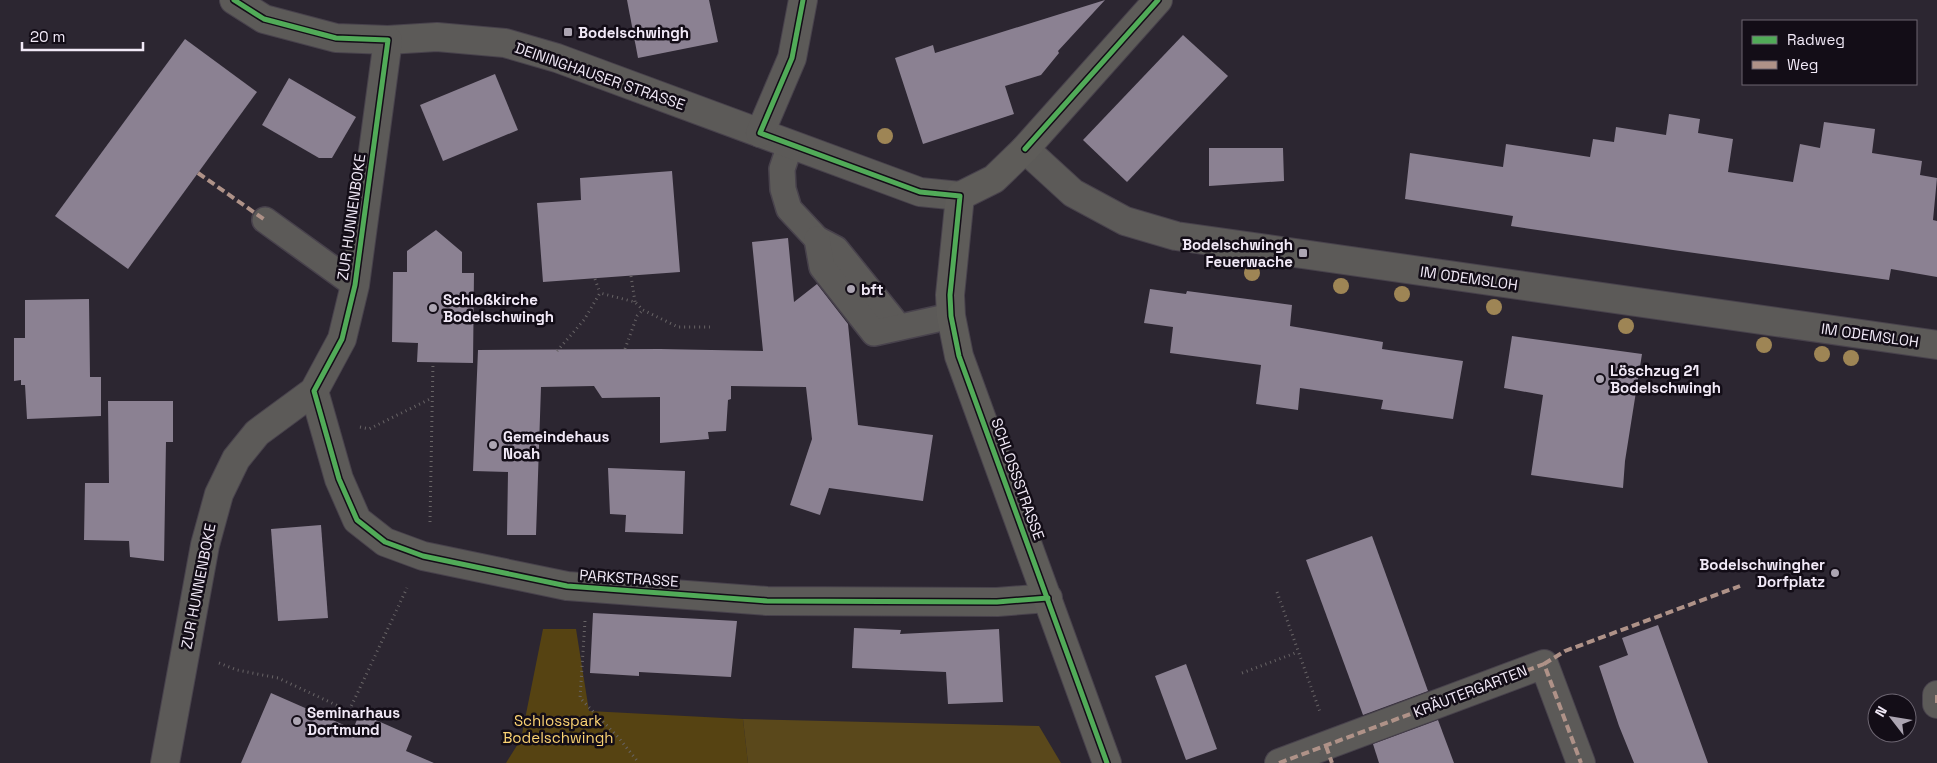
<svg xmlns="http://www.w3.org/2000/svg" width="1937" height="763" font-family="'Space Grotesk',sans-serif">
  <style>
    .green { fill: #564312 }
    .forest { fill: #5a481b }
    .building { fill: #8b8192 }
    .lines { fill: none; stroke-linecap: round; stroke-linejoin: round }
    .lane-casing { stroke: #48424c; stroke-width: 28 }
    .street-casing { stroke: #48424c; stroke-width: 30 }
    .secondary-casing { stroke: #48424c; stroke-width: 30 }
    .path { stroke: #686466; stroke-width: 3; stroke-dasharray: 1 4; stroke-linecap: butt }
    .lane { stroke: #5c5a58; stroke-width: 25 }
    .street { stroke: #5c5a58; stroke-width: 28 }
    .secondary { stroke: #5e5c59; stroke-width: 28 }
    .quiet { stroke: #af9288; stroke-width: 4; stroke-dasharray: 8 4; stroke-linecap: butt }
    .cycleway-casing { stroke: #130d17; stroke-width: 8 }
    .cycleway { stroke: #51ab58; stroke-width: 5 }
    .tree { fill: #9e8555 }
    .poi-dot { fill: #aca5b2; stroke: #130d17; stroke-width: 2 }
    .labels { text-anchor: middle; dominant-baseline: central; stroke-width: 5; stroke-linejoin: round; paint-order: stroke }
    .poi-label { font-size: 15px; font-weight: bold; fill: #f1e9f7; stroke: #130d17; text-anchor: start }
    .street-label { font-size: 15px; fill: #f1e9f7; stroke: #130d17 }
    .park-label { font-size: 15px; fill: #fbd373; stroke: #130d17 }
  </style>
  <rect width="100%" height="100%" fill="#2c2631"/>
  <polygon class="green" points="543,629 576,629 589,711 743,719 748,763 506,763 521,739"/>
  <polygon class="forest" points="743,719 1039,726 1061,763 748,763"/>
  <g class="building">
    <polygon points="627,0 709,0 718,42 638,58"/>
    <polygon points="1105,0 1058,51 1059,53 1041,75 1005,86 1014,114 923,144 895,58 933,45 935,53"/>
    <polygon points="1183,35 1228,76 1127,182 1083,140"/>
    <polygon points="185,39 257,92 128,269 55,216"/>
    <polygon points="495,74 518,130 443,161 420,105"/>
    <polygon points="289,78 356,117 332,158 319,158 262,125"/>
    <polygon points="1669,114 1700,119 1698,133 1733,139 1728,172 1793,182 1800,144 1820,148 1824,122 1875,129 1872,153 1922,161 1920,175 1937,178 1933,220 1937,221 1937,277 1891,269 1889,280 1673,250 1511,226 1513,216 1405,199 1410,153 1503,167 1506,144 1590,157 1593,139 1614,142 1616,127 1666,135"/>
    <polygon points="1209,148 1283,148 1284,181 1209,186"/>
    <polygon points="672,171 680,272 543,282 537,203 581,200 580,178"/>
    <polygon points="436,230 462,252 462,273 474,273 473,363 417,362 418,343 392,342 393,272 407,272 407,251"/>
    <polygon points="788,238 794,302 817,284 848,324 858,425 933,435 923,501 829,488 820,515 790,505 812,439 806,387 731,386 731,399 728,400 726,431 708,432 709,439 660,443 660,397 602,398 594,386 541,387 536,535 507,535 508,472 473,471 478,350 660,349 763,351 752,242"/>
    <polygon points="1150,289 1186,294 1187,291 1292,305 1290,326 1383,342 1382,349 1463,361 1453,419 1381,409 1383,400 1300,388 1298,410 1256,404 1261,365 1170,353 1173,327 1144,323"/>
    <polygon points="89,299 90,377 101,377 101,416 27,419 25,385 21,385 21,380 14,381 14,338 25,338 25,300"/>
    <polygon points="1512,336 1642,354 1625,461 1623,488 1531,475 1543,395 1504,388"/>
    <polygon points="108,401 173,401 173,442 166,442 164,561 130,557 129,541 84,540 85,483 109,483"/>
    <polygon points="608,468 685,471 683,534 625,532 626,515 610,514"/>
    <polygon points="321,525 328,618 278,621 271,529"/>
    <polygon points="1372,536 1428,691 1363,715 1306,560"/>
    <polygon points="593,613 737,621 731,677 639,672 639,676 590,673"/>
    <polygon points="1658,625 1679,683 1708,763 1634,763 1619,726 1599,666 1628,655 1622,638"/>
    <polygon points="854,628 901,630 900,634 999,629 1003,702 948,704 946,672 852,668"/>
    <polygon points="1186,664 1217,749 1186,760 1155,676"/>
    <polygon points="271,693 353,729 360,713 412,736 406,751 434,763 241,763"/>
    <polygon points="1438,720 1454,763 1379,763 1373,744"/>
  </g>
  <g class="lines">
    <defs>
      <g id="lane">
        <polyline points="790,145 782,169 783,189 789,209 817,239 836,249 899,327"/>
        <polyline points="265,220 355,285"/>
        <polyline points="817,239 822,267 874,333 951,316"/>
      </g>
      <g id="street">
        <polyline points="234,0 264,19 336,38 388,40 437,37 505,43 557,58 920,192 960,196"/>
        <polyline points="760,133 792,58 803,0"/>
        <polyline points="1025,149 1073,193 1125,221 1176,236 1937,345"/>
        <polyline points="314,391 339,479 357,520 385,542 423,556 567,586 767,601 997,602 1048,598"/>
        <polyline points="1937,695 1937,704"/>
        <polyline points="165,763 205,545 219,494 236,459 257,433 314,391 342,339 355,285 388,40"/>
        <polyline points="1279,763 1544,664 1581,763"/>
      </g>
      <polyline id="secondary" points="1107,763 959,356 951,316 950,295 960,196 994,179 1025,149 1158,0"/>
    </defs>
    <use href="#lane" class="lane-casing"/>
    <use href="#street" class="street-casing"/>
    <use href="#secondary" class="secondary-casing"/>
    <g class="path">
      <polyline points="631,276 635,302"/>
      <polyline points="595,279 600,293"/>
      <polyline points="625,349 637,316 643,310"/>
      <polyline points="557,351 584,320 600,293 635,302 643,310 678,327 710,327"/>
      <polyline points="360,427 369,429 432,398"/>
      <polyline points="430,522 433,362"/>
      <polyline points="1277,592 1320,712"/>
      <polyline points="585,621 580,698 618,737 639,763"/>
      <polyline points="219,663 237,670 278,678 349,711 407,588"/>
      <polyline points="1242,673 1298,652"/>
    </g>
    <use href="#lane" class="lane"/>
    <use href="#street" class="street"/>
    <use href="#secondary" class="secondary"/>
    <g class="quiet">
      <polyline points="198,173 265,220"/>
      <polyline points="1544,664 1565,651 1740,586"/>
      <polyline points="1937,695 1937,704"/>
      <polyline points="1326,746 1332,763"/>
      <polyline points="1279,763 1544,664 1581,763"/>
    </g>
    <defs>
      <g id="cycleway">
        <polyline points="234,0 264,19 336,38 388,40 355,285 342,339 314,391 339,479 357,520 385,542 423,556 567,586 767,601 997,602 1048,598"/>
        <polyline points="803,0 792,58 760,133 920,192 960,196 950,295 951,316 959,356 1107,763"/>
        <polyline points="1025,149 1158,0"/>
      </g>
    </defs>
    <use href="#cycleway" class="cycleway-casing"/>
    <use href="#cycleway" class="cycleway"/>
  </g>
  <g class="tree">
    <circle cx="885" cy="136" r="8"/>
    <circle cx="1252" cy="273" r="8"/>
    <circle cx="1341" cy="286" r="8"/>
    <circle cx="1402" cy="294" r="8"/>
    <circle cx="1494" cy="307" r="8"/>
    <circle cx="1626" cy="326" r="8"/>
    <circle cx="1764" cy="345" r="8"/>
    <circle cx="1822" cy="354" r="8"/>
    <circle cx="1851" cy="358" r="8"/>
  </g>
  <g class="poi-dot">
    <rect x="563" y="27" width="10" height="10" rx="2.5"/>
    <rect x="1298" y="248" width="10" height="10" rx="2.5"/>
    <circle cx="851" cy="289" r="5"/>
    <circle cx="433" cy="308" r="5"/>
    <circle cx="1600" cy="379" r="5"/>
    <circle cx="493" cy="445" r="5"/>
    <circle cx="1835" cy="573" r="5"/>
    <circle cx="297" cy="721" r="5"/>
  </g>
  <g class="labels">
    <g class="poi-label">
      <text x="578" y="32">Bodelschwingh</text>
      <text x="1293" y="244" text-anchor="end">Bodelschwingh<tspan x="1293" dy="17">Feuerwache</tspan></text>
      <text x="861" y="289">bft</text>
      <text x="443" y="299">Schloßkirche<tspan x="443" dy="17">Bodelschwingh</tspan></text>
      <text x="1610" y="370">Löschzug 21<tspan x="1610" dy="17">Bodelschwingh</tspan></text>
      <text x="503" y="436">Gemeindehaus<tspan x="503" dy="17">Noah</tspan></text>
      <text x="1825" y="564" text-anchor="end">Bodelschwingher<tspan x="1825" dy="17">Dorfplatz</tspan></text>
      <text x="307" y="712">Seminarhaus<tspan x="307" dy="17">Dortmund</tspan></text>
    </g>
    <g class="street-label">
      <text transform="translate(600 76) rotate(19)">DEININGHAUSER STRASSE</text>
      <text transform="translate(351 217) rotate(-82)">ZUR HUNNENBOKE</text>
      <text transform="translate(1469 278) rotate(8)">IM ODEMSLOH</text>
      <text transform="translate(1870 335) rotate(8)">IM ODEMSLOH</text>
      <text transform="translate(1018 479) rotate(70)">SCHLOSSSTRASSE</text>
      <text transform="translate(629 578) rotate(4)">PARKSTRASSE</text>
      <text transform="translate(198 586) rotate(-79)">ZUR HUNNENBOKE</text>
      <text transform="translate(1470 691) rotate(-21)">KRÄUTERGARTEN</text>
    </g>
    <g class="park-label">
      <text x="558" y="720">Schlosspark<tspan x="558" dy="17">Bodelschwingh</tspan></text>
    </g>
  </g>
  <rect x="1742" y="20" width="175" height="65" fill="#130d17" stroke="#6c6571"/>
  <rect x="1752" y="36" width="25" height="8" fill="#51ab58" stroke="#6c6571"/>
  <text x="1787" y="45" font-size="15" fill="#f1e9f7">Radweg</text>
  <rect x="1752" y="61" width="25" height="8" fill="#af9288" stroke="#6c6571"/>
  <text x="1787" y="70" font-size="15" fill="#f1e9f7">Weg</text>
  <g transform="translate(1892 718) rotate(301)"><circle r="24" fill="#130d17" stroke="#6c6571"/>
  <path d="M0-4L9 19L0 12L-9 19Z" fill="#aca5b2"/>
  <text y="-8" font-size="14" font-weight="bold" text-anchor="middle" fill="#f1e9f7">N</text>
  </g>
  <path d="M22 42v8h121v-8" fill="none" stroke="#f1e9f7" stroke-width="2.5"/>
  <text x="30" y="42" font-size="15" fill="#f1e9f7" stroke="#130d17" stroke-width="4" paint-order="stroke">20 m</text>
</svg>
